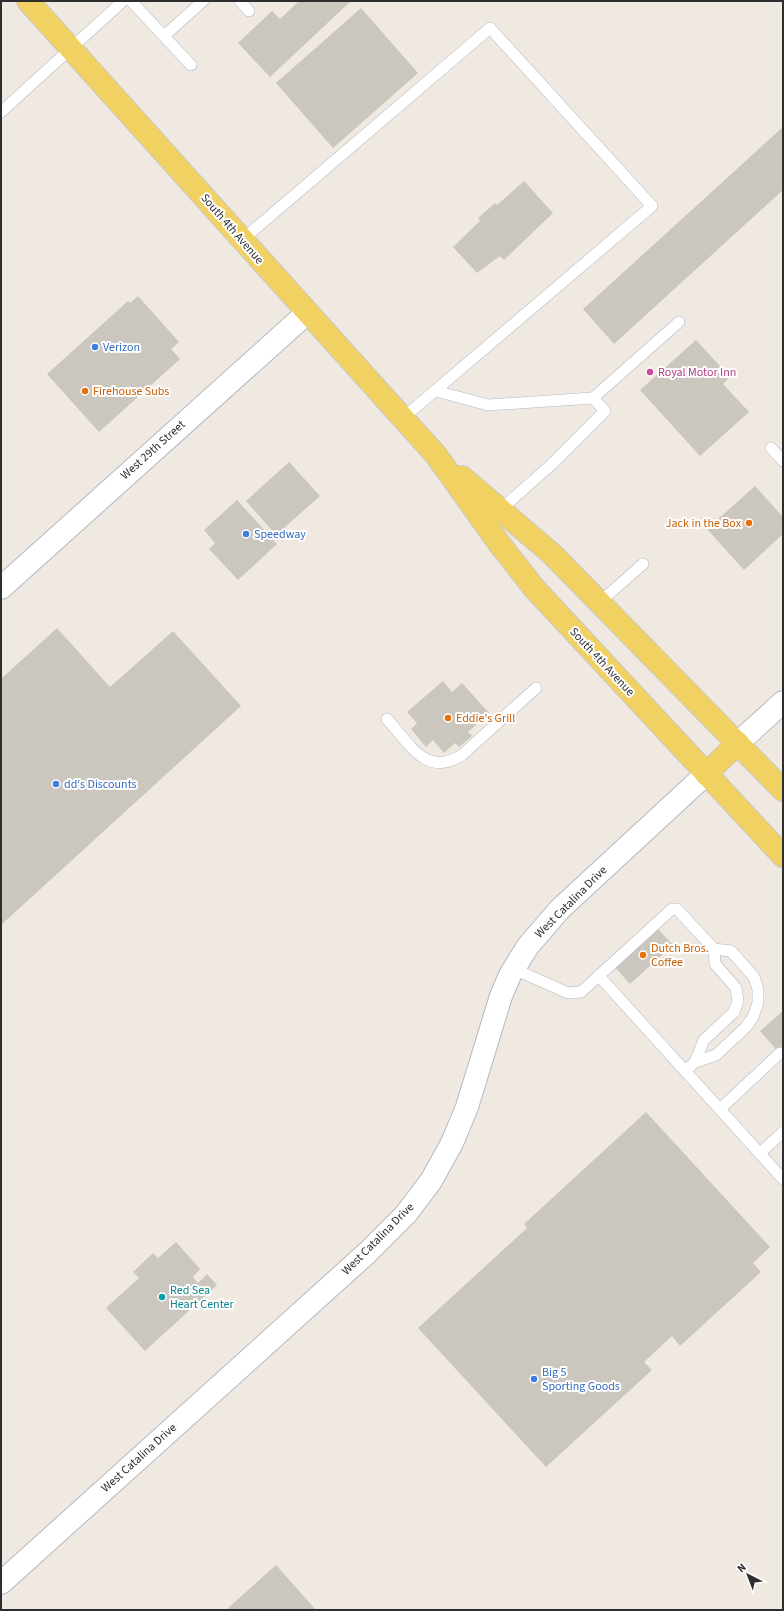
<svg xmlns="http://www.w3.org/2000/svg" width="784" height="1611" font-family="'Source Sans 3',sans-serif">
  <style>
    .building { fill: #cbc7bf }
    .lines { fill: none; stroke-linecap: round; stroke-linejoin: round }
    .service-casing { stroke: #b4b7c1; stroke-width: 12 }
    .minor-casing { stroke: #b4b7c1; stroke-width: 24 }
    .tertiary-casing { stroke: #b4b7c1; stroke-width: 24 }
    .primary-casing { stroke: #c9c9c9; stroke-width: 24 }
    .service { stroke: #fff; stroke-width: 11 }
    .minor { stroke: #fff; stroke-width: 22 }
    .tertiary { stroke: #fff; stroke-width: 22 }
    .primary { stroke: #f2d163; stroke-width: 22 }
    .shop-dot { fill: #3f7fe0; stroke: #fff; stroke-width: 1.5 }
    .hotel-dot { fill: #d1479c; stroke: #fff; stroke-width: 1.5 }
    .food-dot { fill: #e8710a; stroke: #fff; stroke-width: 1.5 }
    .culture-dot { fill: #0f9aa8; stroke: #fff; stroke-width: 1.5 }
    .labels { text-anchor: middle; dominant-baseline: central; stroke-width: 4; stroke-linejoin: round; paint-order: stroke }
    .street-label { font-size: 12px; fill: #2e2e2e; stroke: #fff }
    .shop-label { font-size: 12px; fill: #366cbe; stroke: #fff; text-anchor: start }
    .hotel-label { font-size: 12px; fill: #b23c85; stroke: #fff; text-anchor: start }
    .food-label { font-size: 12px; fill: #c56008; stroke: #fff; text-anchor: start }
    .culture-label { font-size: 12px; fill: #0d838f; stroke: #fff; text-anchor: start }
  </style>
  <rect width="100%" height="100%" fill="#efe9e1"/>
  <g class="building">
    <polygon points="299,1 351,1 270,77 238,43 272,11 280,19"/>
    <polygon points="361,8 418,73 333,148 276,83"/>
    <polygon points="783,127 783,190 614,344 583,309"/>
    <polygon points="524,181 553,213 504,260 500,256 477,273 453,247 480,221 478,218 495,203 497,205"/>
    <polygon points="138,296 179,342 171,349 180,359 99,432 47,374 128,301 130,303"/>
    <polygon points="696,340 730,377 723,384 749,412 700,456 640,390"/>
    <polygon points="289,462 320,496 276,535 246,501"/>
    <polygon points="755,486 783,517 783,534 744,570 707,529"/>
    <polygon points="237,500 277,544 238,580 209,549 215,543 204,530"/>
    <polygon points="57,628 110,687 173,631 241,706 1,925 1,679"/>
    <polygon points="443,681 452,692 462,683 489,713 468,732 472,736 459,747 455,743 444,753 433,740 426,747 411,729 417,723 407,712"/>
    <polygon points="656,927 673,945 630,984 613,965"/>
    <polygon points="783,1011 783,1057 760,1031"/>
    <polygon points="646,1112 770,1247 753,1263 761,1272 680,1346 672,1336 644,1362 652,1370 546,1467 418,1328 527,1228 524,1224"/>
    <polygon points="176,1242 200,1269 193,1277 198,1283 207,1274 217,1285 145,1351 106,1308 139,1278 133,1272 153,1253 158,1258"/>
    <polygon points="276,1565 316,1610 226,1610"/>
  </g>
  <g class="lines">
    <defs>
      <g id="service">
        <polyline points="131,1 191,65"/>
        <polyline points="240,1 249,11"/>
        <polyline points="164,36 203,1"/>
        <polyline points="1,112 123,1"/>
        <polyline points="242,240 490,28 652,206 403,418"/>
        <polyline points="436,391 488,405 593,398 679,322"/>
        <polyline points="771,448 783,461"/>
        <polyline points="500,510 552,464 605,411 593,398"/>
        <polyline points="600,602 643,564"/>
        <path d="M 387,719 C 410,744 426,778 462,755 L 536,688"/>
        <polyline points="514,969 568,993 581,992 672,909 677,909 714,949 715,964 736,988 738,1001 734,1012 704,1040 695,1062 685,1071"/>
        <polyline points="599,976 783,1179"/>
        <polyline points="695,1062 716,1055 746,1027 753,1017 758,1003 758,989 754,977 731,951 714,949"/>
        <polyline points="720,1109 780,1053"/>
        <polyline points="760,1153 783,1132"/>
      </g>
      <g id="minor">
        <polyline points="1,588 307,313"/>
        <polyline points="738,743 783,702"/>
      </g>
      <polyline id="tertiary" points="1,1583 367,1253 406,1214 431,1181 452,1143 467,1107 501,996 510,975 528,946 560,909 706,774"/>
      <g id="primary">
        <polyline points="28,1 436,455 498,542 534,588 783,856"/>
        <polyline points="462,477 552,554 783,790"/>
        <polyline points="706,774 738,743"/>
      </g>
    </defs>
    <use href="#service" class="service-casing"/>
    <use href="#minor" class="minor-casing"/>
    <use href="#tertiary" class="tertiary-casing"/>
    <use href="#primary" class="primary-casing"/>
    <use href="#service" class="service"/>
    <use href="#minor" class="minor"/>
    <use href="#tertiary" class="tertiary"/>
    <use href="#primary" class="primary"/>
  </g>
  <g class="shop-dot">
    <circle cx="95" cy="347" r="4"/>
    <circle cx="246" cy="534" r="4"/>
    <circle cx="56" cy="784" r="4"/>
    <circle cx="534" cy="1379" r="4"/>
  </g>
  <circle class="hotel-dot" cx="650" cy="372" r="4"/>
  <g class="food-dot">
    <circle cx="85" cy="391" r="4"/>
    <circle cx="749" cy="523" r="4"/>
    <circle cx="448" cy="718" r="4"/>
    <circle cx="643" cy="955" r="4"/>
  </g>
  <circle class="culture-dot" cx="162" cy="1297" r="4"/>
  <g class="labels">
    <g class="street-label">
      <text transform="translate(232 229) rotate(49)">South 4th Avenue</text>
      <text transform="translate(153 450) rotate(-42)">West 29th Street</text>
      <text transform="translate(602 662) rotate(47)">South 4th Avenue</text>
      <text transform="translate(571 902) rotate(-45)">West Catalina Drive</text>
      <text transform="translate(378 1239) rotate(-45)">West Catalina Drive</text>
      <text transform="translate(139 1458) rotate(-42)">West Catalina Drive</text>
    </g>
    <g class="shop-label">
      <text x="103" y="347">Verizon</text>
      <text x="254" y="534">Speedway</text>
      <text x="64" y="784">dd's Discounts</text>
      <text x="542" y="1372">Big 5<tspan x="542" dy="14">Sporting Goods</tspan></text>
    </g>
    <g class="hotel-label">
      <text x="658" y="372">Royal Motor Inn</text>
    </g>
    <g class="food-label">
      <text x="93" y="391">Firehouse Subs</text>
      <text x="741" y="523" text-anchor="end">Jack in the Box</text>
      <text x="456" y="718">Eddie's Grill</text>
      <text x="651" y="948">Dutch Bros.<tspan x="651" dy="14">Coffee</tspan></text>
    </g>
    <g class="culture-label">
      <text x="170" y="1290">Red Sea<tspan x="170" dy="14">Heart Center</tspan></text>
    </g>
  </g>
  <rect width="784" height="1611" fill="none" stroke="#2e2e2e" stroke-width="4"/>
  <g transform="translate(748 1575) rotate(318)" stroke="#ffffff" stroke-width="3" paint-order="stroke">
  <path d="M0-3L7 15L0 10L-7 15Z" fill="#2e2e2e"/>
  <text y="-6" font-size="11" font-weight="bold" text-anchor="middle" fill="#2e2e2e">N</text>
  </g>
</svg>
